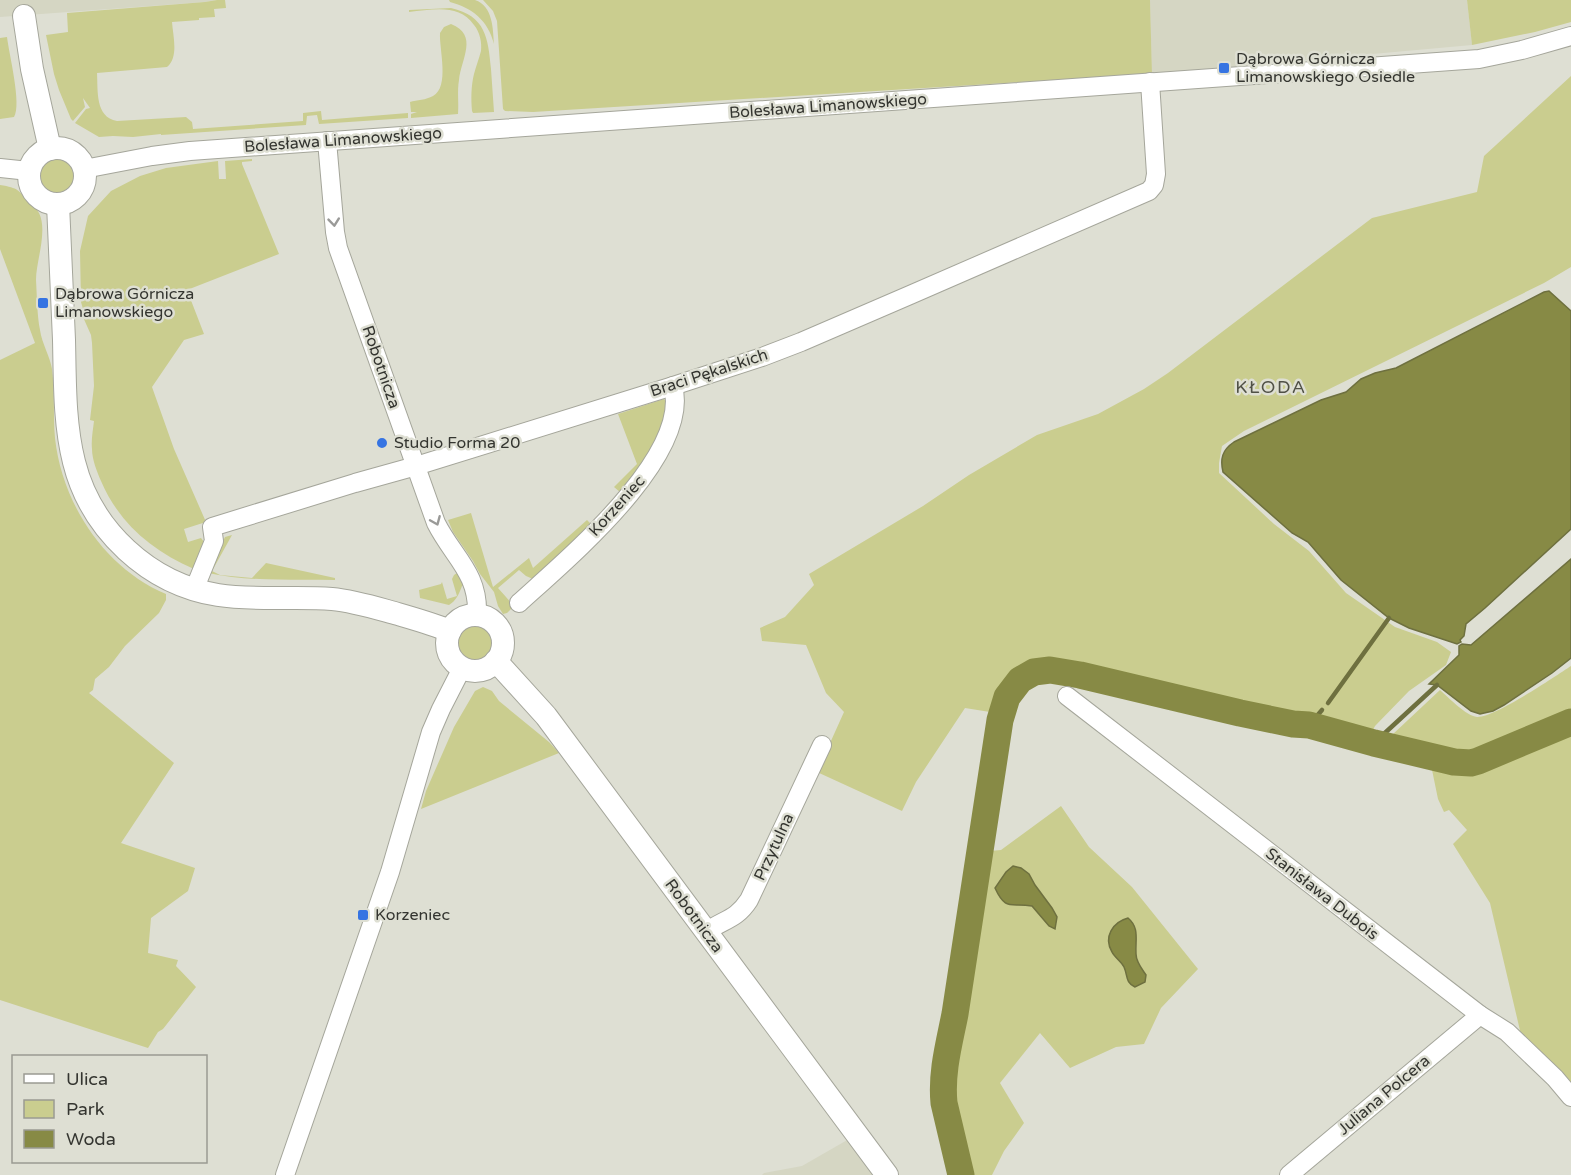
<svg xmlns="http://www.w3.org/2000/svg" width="1571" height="1175" font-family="'Varela Round',sans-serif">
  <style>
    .built { fill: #d5d6c3 }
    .green { fill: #cacd8f }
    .water { fill: #878a45; stroke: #6e703f; stroke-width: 1.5 }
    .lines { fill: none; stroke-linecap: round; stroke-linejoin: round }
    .stream { stroke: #6e703f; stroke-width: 4.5 }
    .river { stroke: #878a45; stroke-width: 27 }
    .minor-casing { stroke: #a5a69b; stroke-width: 20 }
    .tertiary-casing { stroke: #a5a69b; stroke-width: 24 }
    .minor { stroke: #fff; stroke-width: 18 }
    .tertiary { stroke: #fff; stroke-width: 22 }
    .oneway { stroke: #9a9a98 }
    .poi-dot { fill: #3674e2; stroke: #dedfd3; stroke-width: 2 }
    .labels { text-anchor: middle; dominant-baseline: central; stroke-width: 5; stroke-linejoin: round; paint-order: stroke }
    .poi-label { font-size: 16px; fill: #343530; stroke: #dedfd3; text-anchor: start }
    .street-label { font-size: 16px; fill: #343530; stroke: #dedfd3 }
    .neighbourhood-label { font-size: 18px; letter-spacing: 1.5px; fill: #505146; stroke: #dedfd3 }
  </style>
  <rect width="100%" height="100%" fill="#dedfd3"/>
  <g class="built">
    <polygon points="0,0 217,0 205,2 0,17"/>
    <polygon points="1150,0 1467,0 1472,45 1152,74"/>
    <polygon points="849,1139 875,1175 762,1175 764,1173 802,1166"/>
  </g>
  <g class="green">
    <path d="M 217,0 L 225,0 L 226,8 L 214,9 L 215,17 L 199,18 L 199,20 L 172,22 C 173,36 179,57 167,67 L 97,73 C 98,91 95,117 117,121 L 186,117 L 192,122 L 193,129 L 303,121 L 303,113 L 321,111 L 322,120 L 408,113 L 408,118 L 319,124 L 317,115 L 307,116 L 306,125 L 161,135 L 161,134 L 133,137 L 113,136 L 99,137 L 75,123 L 86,109 L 90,108 L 83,98 L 85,107 L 73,121 L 71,119 L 59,90 L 54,74 L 46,35 L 68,32 L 67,13 L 205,2 Z"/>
    <path d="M 449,0 C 457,0 468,0 475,0 C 493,6 493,29 494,44 C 488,20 472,8 450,2 Z"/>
    <polygon points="483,0 1150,0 1152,74 533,112 505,111 503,109 497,21 493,11"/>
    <polygon points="1467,0 1571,0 1571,22 1535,32 1472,45"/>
    <path d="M 451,8 C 486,16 488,38 491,69 C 492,83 493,98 494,112 L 473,113 L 472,111 C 471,99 471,86 474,74 C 476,66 479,59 481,51 C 482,43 480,32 474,25 C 459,3 432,10 409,12 L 409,10 Z"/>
    <path d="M 451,24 C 479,35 461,59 459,80 C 457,91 459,103 458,114 L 411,118 L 411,114 L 417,112 L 411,112 L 410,102 C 417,100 426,100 433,96 C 450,87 439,49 440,33 L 444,27 Z"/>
    <path d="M 7,37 C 9,54 22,105 14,117 L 0,119 L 0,38 Z"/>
    <polygon points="1571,76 1571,267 1544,283 1244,431 1222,446 1219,463 1219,473 1274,524 1309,551 1346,593 1395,627 1437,642 1451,652 1446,665 1409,691 1375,726 1370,736 1145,680 1066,665 1044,665 1023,671 1012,679 999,705 990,712 965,708 916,782 902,811 817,772 844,712 826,693 806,645 762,641 760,628 785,617 814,585 809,574 923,506 969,475 1037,435 1098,414 1144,389 1168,373 1372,218 1477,192 1484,156"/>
    <circle cx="57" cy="176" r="19"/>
    <path d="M 252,159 L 252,161 L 242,162 L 242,164 L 279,254 L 187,290 L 204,334 L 184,340 L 152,387 L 174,449 L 206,522 L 184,529 L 188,542 L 201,538 L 204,542 L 194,569 C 152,551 119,523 101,481 C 97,472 92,459 92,449 C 91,440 93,430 94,421 L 90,420 L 94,386 L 92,343 L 91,335 L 83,317 L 85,316 L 81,302 L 80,251 L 88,216 L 111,191 L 140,176 L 166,168 L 218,161 L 219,179 L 226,179 L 225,161 Z"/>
    <path d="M 0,185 C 19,188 18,190 30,203 C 33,206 37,209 39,213 C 48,231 36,261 36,280 C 37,296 37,315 40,330 C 42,344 50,356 52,369 C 55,392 53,415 55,438 C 62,503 104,568 166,594 L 166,600 L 159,613 L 125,646 L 109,667 L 95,679 L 93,690 L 89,693 L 174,763 L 121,843 L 195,868 L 188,891 L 151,918 L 148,953 L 178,960 L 176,966 L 196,987 L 163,1029 L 158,1032 L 148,1048 L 0,1000 L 0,360 L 35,343 L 0,249 Z"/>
    <polygon points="664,399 667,402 661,438 620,492 614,487 637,464 618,414"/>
    <polygon points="471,513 493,587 529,558 533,568 587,520 592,525 533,579 526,576 519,570 498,588 514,606 507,613 503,614 498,606 494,592 480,574 473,561 453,532 448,520"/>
    <path d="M 232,535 L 212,571 L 220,575 L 252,578 L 266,563 L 335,578 L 335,580 C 292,579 250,582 208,573 L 225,537 Z"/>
    <path d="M 457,573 L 467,584 L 462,586 C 459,594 456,601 449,605 L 420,598 L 419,590 L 441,584 L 442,582 L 447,599 L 457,596 L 452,579 L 454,575 Z"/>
    <circle cx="475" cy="643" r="18"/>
    <path d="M 1571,666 L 1571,716 L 1500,747 L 1474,756 L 1441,755 L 1403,745 L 1392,735 L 1440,690 C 1448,697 1466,716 1477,717 C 1494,718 1554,677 1571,666 Z"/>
    <polygon points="483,687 492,691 499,701 549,742 559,753 421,809 426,791 454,727 475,691"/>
    <polygon points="1571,727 1571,1085 1522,1039 1490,903 1453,844 1467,830 1449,810 1444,812 1438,799 1431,765 1463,770 1478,768"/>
    <polygon points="1061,806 1089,847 1132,887 1198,969 1161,1008 1144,1044 1116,1047 1070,1068 1040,1033 1000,1083 1024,1123 1004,1151 992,1175 948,1175 962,1169 953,1113 951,1082 978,910 990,851 1001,850"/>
  </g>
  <g class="water">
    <path d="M 1549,291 L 1571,311 L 1571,529 L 1485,608 L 1466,624 L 1464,636 L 1460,640 L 1461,642 L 1457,644 L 1409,628 L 1389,618 L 1341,580 L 1308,542 L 1292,533 L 1223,472 C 1220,459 1222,450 1234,442 L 1321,400 L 1346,392 L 1361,379 L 1375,373 L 1396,368 L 1544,292 Z"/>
    <polygon points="1571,559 1571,658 1552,673 1504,705 1493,711 1480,714 1471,711 1437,685 1429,684 1459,655 1459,646 1462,644 1471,645"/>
    <path d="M 1013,866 L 1021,868 L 1029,874 L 1035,885 L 1052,908 L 1057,917 L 1055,929 L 1049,926 L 1032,906 C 1011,902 1006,912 995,888 L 1006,872 Z"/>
    <path d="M 1128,918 C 1140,928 1135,940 1136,954 C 1136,962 1142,969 1146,975 L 1145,982 L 1135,987 C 1125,982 1128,976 1124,967 C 1121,961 1115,958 1112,952 C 1103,937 1113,922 1128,918 Z"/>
  </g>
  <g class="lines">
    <g class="stream">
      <polyline points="1328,703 1389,618"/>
      <polyline points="1309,725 1322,710"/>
      <polyline points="1374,743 1437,685"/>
    </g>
    <path class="river" d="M 961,1175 L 944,1103 C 941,1073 949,1044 955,1014 L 1000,720 L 1007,697 L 1020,680 L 1034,672 L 1050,670 L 1080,675 L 1240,713 L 1293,724 L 1309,725 L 1374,743 L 1454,762 L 1471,763 L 1478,761 L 1571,722"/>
    <defs>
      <g id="minor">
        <path d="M 327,141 L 335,232 L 338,248 L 436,523 C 453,557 479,573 477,615"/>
        <polyline points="0,168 29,171"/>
        <polyline points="84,169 152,156 190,151 1479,59 1522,50 1571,36"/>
        <polyline points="194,590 214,541 212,527 355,483 416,466 673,386 762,357 801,342 910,295 1149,191 1154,185 1156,174 1150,82"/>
        <path d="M 519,603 C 566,560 692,456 673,386"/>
        <polyline points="1067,696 1480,1015 1507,1032 1555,1078 1571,1097"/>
        <path d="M 706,932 C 724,919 736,920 749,900 L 822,745"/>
        <polyline points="285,1175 390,872 431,732 441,709 462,668"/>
        <polyline points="1289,1175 1480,1015"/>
      </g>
      <g id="tertiary">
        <polyline points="24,16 32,69 50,149"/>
        <circle cx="57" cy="176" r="28"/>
        <path d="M 58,204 C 60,249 62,295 64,340 C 65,380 64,422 74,462 C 91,530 149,584 218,595 C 256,601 294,596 332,599 C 354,601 376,608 398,614 C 415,619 433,624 450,631"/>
        <circle cx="475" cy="643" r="28"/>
        <polyline points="496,661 546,716 887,1175"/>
      </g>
    </defs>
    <use href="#minor" class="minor-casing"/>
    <use href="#tertiary" class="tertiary-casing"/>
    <use href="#minor" class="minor"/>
    <use href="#tertiary" class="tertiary"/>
  </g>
  <defs><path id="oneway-chevron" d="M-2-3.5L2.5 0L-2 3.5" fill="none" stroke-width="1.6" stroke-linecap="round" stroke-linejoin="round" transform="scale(1.5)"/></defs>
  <g class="oneway">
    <use href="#oneway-chevron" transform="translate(334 222) rotate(84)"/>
    <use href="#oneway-chevron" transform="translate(436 521) rotate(67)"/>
  </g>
  <g class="poi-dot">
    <rect x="1218" y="62" width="12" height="12" rx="3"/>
    <rect x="37" y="297" width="12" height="12" rx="3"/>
    <circle cx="382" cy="443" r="6"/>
    <rect x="357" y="909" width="12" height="12" rx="3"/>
  </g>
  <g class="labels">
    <g class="poi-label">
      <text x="1236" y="59">Dąbrowa Górnicza<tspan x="1236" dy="18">Limanowskiego Osiedle</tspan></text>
      <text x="55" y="294">Dąbrowa Górnicza<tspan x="55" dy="18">Limanowskiego</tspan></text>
      <text x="394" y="443">Studio Forma 20</text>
      <text x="375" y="915">Korzeniec</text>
    </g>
    <g class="street-label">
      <text transform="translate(828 106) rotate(-4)">Bolesława Limanowskiego</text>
      <text transform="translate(343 140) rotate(-4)">Bolesława Limanowskiego</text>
      <text transform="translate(381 367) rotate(71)">Robotnicza</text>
      <text transform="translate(709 373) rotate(-18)">Braci Pękalskich</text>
      <text transform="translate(617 506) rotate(-48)">Korzeniec</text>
      <text transform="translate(774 847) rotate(-65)">Przytulna</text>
      <text transform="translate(1322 894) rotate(38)">Stanisława Dubois</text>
      <text transform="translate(694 916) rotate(54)">Robotnicza</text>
      <text transform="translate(1384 1095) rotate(-40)">Juliana Polcera</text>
    </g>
    <g class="neighbourhood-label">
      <text x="1271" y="387">KŁODA</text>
    </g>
  </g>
  <rect x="12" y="1055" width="195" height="108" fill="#dedfd3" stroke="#9a9b92" stroke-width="1.5"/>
  <rect x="24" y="1074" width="30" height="9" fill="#ffffff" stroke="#9a9b92" stroke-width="1.5"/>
  <text x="66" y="1085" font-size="18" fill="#343530">Ulica</text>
  <rect x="24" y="1100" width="30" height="18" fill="#cacd8f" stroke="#9a9b92" stroke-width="1.5"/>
  <text x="66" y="1115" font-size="18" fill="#343530">Park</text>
  <rect x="24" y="1130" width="30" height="18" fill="#878a45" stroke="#9a9b92" stroke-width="1.5"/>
  <text x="66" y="1145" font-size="18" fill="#343530">Woda</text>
</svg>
